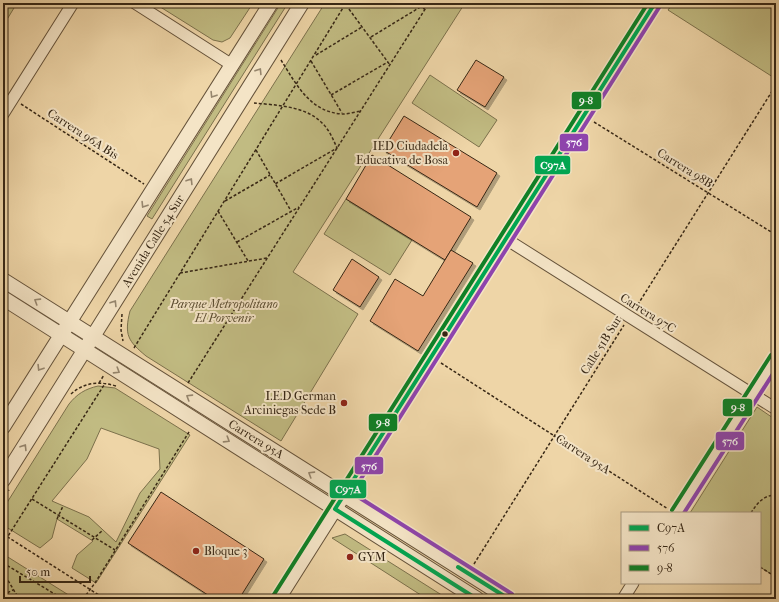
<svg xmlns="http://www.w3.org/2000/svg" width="779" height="602" font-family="'IM FELL French Canon',serif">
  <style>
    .green { fill: #c1bb82; stroke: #7c714c; fill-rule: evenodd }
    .building { fill: #e5a377; stroke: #372715; filter: url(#shadow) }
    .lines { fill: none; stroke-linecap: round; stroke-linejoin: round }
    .minor-casing { stroke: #65523a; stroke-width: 13 }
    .tertiary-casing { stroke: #65523a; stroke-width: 16 }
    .path { stroke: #372715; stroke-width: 1.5; stroke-dasharray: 3 2; stroke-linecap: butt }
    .minor { stroke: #f4e4c6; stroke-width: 11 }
    .tertiary { stroke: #f4e4c6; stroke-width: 14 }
    .bus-1-casing { stroke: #f4e4c6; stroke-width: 7 }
    .bus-2-casing { stroke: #f4e4c6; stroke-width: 7 }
    .bus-3-casing { stroke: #f4e4c6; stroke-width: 7 }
    .bus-1 { stroke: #00a651; stroke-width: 4 }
    .bus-2 { stroke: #8e44ad; stroke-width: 4 }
    .bus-3 { stroke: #0f8026; stroke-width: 4 }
    .oneway { stroke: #96866e }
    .poi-dot { fill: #8f2418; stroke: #f4e4c6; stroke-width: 1.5 }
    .bus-dot { fill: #372715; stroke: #f4e4c6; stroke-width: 1.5 }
    .labels { text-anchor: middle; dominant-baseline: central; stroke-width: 4; stroke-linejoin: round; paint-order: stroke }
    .street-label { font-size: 12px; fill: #372715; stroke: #f4e4c6 }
    .poi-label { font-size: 12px; fill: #372715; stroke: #f4e4c6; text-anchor: end }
    .park-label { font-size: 12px; font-style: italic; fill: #5a4c30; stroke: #f4e4c6 }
    .line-badge { stroke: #f4e4c6; stroke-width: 1.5 }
    .badge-label { font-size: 11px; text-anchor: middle; font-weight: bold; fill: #fff }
  </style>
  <defs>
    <filter id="shadow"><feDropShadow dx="3" dy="3" stdDeviation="0" flood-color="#0004"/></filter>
  </defs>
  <rect width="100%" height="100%" fill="#eed5a7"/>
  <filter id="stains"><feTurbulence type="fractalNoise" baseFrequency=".005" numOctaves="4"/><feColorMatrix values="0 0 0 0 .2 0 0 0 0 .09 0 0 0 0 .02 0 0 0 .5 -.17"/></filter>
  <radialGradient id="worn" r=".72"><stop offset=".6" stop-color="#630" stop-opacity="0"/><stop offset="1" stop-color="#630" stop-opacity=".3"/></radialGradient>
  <g class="green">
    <polygon points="3,3 17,3 3,26"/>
    <polygon points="154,3 253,3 230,38 222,42 213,40"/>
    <polygon points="281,3 288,3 152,219 147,216"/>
    <path d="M 325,3 L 465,3 L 293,272 L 358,314 L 281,441 L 146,356 C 128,341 124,335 130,311 Z"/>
    <polygon points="673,3 776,3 776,79 668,10"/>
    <polygon points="430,75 497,120 479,147 412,103"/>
    <polygon points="346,199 412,240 390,275 324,234"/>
    <path d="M 98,386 L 115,388 L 190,435 L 96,583 L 72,568 L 77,555 L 93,541 L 57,519 L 52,538 L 40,548 L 3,525 L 3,509 L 69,404 C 77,394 85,389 98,386 ZM 101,428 L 159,449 L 160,469 L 140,493 L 116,542 L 89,517 L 52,501 L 87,459 Z"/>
    <polygon points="757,407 776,420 776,577 760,567 760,513 690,513"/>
    <polygon points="345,534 448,599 427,599 332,538"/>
    <polygon points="3,554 75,599 3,599"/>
  </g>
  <g class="building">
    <polygon points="476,60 504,77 485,107 457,90"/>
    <polygon points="404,116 497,173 477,207 383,150"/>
    <polygon points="372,155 471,217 445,260 346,199"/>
    <polygon points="451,250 473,263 418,351 370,321 395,279 423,296"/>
    <polygon points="352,259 379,277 360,307 333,290"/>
    <polygon points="161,492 264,559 239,599 214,599 128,543"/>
  </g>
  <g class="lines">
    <defs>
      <g id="minor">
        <polyline points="135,3 232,65"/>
        <polyline points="3,114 73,3"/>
        <polyline points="506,239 776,409"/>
        <polyline points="677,513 776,358"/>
        <polyline points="623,599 633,583"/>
      </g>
      <g id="tertiary">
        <polyline points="3,280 509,599"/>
        <polyline points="3,298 477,599"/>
        <polyline points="3,427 271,3"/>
        <polyline points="3,480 302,3"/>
        <polyline points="278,599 655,3"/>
      </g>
    </defs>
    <use href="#minor" class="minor-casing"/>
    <use href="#tertiary" class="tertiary-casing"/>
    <g class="path">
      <polyline points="420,3 425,10"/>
      <polyline points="346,5 390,65"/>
      <polyline points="371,37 422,6"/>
      <polyline points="316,55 362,27"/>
      <path d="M 281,60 C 296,84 310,112 342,114 C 348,114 355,112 361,111"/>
      <polyline points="311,61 342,113"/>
      <polyline points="331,95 388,62"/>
      <path d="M 254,103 C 275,105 305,106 321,122 C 329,129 333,139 337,148 L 275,184"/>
      <polyline points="21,104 144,184"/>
      <polyline points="594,122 776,235"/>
      <polyline points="256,150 291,211"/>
      <polyline points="225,201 270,175"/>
      <polyline points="218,211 248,261"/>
      <polyline points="237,242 299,207"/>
      <polyline points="180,273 267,258"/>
      <polyline points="635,309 776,85"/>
      <polyline points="122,314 121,330 123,341"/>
      <polyline points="134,348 346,3"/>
      <polyline points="441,363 668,509"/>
      <polyline points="99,383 104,375"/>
      <polyline points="188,383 429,3"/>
      <path d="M 71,394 C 84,382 100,381 116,386"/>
      <polyline points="3,499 9,490"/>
      <polyline points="32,499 115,550"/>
      <path d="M 751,513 C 757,503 764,495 776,495"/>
      <polyline points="57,519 63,506"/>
      <polyline points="3,534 105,599"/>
      <polyline points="92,540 103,530"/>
      <polyline points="3,544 104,385"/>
      <polyline points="3,563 63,599"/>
      <polyline points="474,564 624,325"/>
      <polyline points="760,567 776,577"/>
      <polyline points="3,572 19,599"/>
      <polyline points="3,595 13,590"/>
      <polyline points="83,599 95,583 189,432"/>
    </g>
    <use href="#minor" class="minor"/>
    <use href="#tertiary" class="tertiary"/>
    <defs>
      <g id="bus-1">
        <polyline points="458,567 509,599"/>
        <polyline points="477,599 335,509 655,3"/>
      </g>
      <g id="bus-2">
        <polyline points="684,513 776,369"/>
        <polyline points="512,594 352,493 660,6"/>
      </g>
      <g id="bus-3">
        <polyline points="672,510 771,355"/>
        <polyline points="273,596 648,3"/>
      </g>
    </defs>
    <use href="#bus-1" class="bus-1-casing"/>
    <use href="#bus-2" class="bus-2-casing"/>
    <use href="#bus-3" class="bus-3-casing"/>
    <use href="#bus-1" class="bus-1"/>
    <use href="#bus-2" class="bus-2"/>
    <use href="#bus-3" class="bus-3"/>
  </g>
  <defs><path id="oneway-chevron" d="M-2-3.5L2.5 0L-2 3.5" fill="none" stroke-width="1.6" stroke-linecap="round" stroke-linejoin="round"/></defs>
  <g class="oneway">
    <use href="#oneway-chevron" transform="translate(259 71) rotate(-58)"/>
    <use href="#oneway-chevron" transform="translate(213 95) rotate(122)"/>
    <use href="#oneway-chevron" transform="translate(190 181) rotate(-58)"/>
    <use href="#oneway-chevron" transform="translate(144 205) rotate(122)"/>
    <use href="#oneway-chevron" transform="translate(37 301) rotate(-148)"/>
    <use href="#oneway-chevron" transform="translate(114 303) rotate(-58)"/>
    <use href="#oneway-chevron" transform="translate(40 368) rotate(122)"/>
    <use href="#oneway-chevron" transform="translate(117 371) rotate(32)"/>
    <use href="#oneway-chevron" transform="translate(189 397) rotate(-148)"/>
    <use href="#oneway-chevron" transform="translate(227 440) rotate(32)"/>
    <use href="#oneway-chevron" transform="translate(24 447) rotate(-58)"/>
    <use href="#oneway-chevron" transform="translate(311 474) rotate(-148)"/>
  </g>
  <g class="poi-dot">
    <circle cx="456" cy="153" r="4"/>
    <circle cx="344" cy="403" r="4"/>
    <circle cx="196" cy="551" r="4"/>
    <circle cx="350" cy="557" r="4"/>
  </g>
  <circle class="bus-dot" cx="445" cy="334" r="3.5"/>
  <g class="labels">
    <g class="street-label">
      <text transform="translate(83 134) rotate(33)">Carrera 96A Bis</text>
      <text transform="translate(685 168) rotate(32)">Carrera 98B</text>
      <text transform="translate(153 241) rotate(-58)">Avenida Calle 54 Sur</text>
      <text transform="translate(648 313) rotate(32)">Carrera 97C</text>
      <text transform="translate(601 345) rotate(-58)">Calle 51B Sur</text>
      <text transform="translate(256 439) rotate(32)">Carrera 95A</text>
      <text transform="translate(583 454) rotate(33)">Carrera 95A</text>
    </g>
    <g class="poi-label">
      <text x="448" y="146">IED Ciudadela<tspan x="448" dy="14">Educativa de Bosa</tspan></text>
      <text x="336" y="396">I.E.D German<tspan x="336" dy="14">Arciniegas Sede B</tspan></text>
      <text x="204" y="551" text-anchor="start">Bloque 3</text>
      <text x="358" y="557" text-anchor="start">GYM</text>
    </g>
    <g class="park-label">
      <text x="224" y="304">Parque Metropolitano<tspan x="224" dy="14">El Porvenir</tspan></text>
    </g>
  </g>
  <g class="line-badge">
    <rect x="571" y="91" width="31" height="19" rx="4" fill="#0f8026"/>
    <rect x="559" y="133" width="30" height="19" rx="4" fill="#8e44ad"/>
    <rect x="534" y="155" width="37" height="20" rx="4" fill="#00a651"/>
    <rect x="722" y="398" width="31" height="19" rx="4" fill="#0f8026"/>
    <rect x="368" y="413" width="30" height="19" rx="4" fill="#0f8026"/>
    <rect x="715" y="431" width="30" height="20" rx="4" fill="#8e44ad"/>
    <rect x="354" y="456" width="30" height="19" rx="4" fill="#8e44ad"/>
    <rect x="329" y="479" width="38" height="20" rx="4" fill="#00a651"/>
  </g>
  <g class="badge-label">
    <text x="586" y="104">9-8</text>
    <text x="574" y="146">576</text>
    <text x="553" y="169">C97A</text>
    <text x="738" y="411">9-8</text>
    <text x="383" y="426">9-8</text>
    <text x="730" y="445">576</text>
    <text x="369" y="470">576</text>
    <text x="348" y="493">C97A</text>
  </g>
  <rect width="779" height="602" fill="none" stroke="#eed5a7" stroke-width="16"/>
  <rect x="4" y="4" width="771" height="594" fill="none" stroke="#372715" stroke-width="2"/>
  <rect x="8" y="8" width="763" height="586" fill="none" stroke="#372715"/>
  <rect x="621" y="512" width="140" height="72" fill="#f4e4c6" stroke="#a8987f"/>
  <rect x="629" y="525" width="20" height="6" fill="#00a651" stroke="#a8987f"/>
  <text x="657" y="532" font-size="12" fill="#372715">C97A</text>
  <rect x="629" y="545" width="20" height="6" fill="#8e44ad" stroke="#a8987f"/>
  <text x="657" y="552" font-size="12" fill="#372715">576</text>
  <rect x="629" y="565" width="20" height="6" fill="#0f8026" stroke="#a8987f"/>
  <text x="657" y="572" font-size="12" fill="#372715">9-8</text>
  <path d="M20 576v6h70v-6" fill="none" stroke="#372715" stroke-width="2"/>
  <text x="26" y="576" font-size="12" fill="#372715" stroke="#f4e4c6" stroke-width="3" paint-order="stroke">50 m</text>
  <rect width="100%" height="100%" filter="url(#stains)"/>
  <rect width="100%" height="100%" fill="url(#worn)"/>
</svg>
